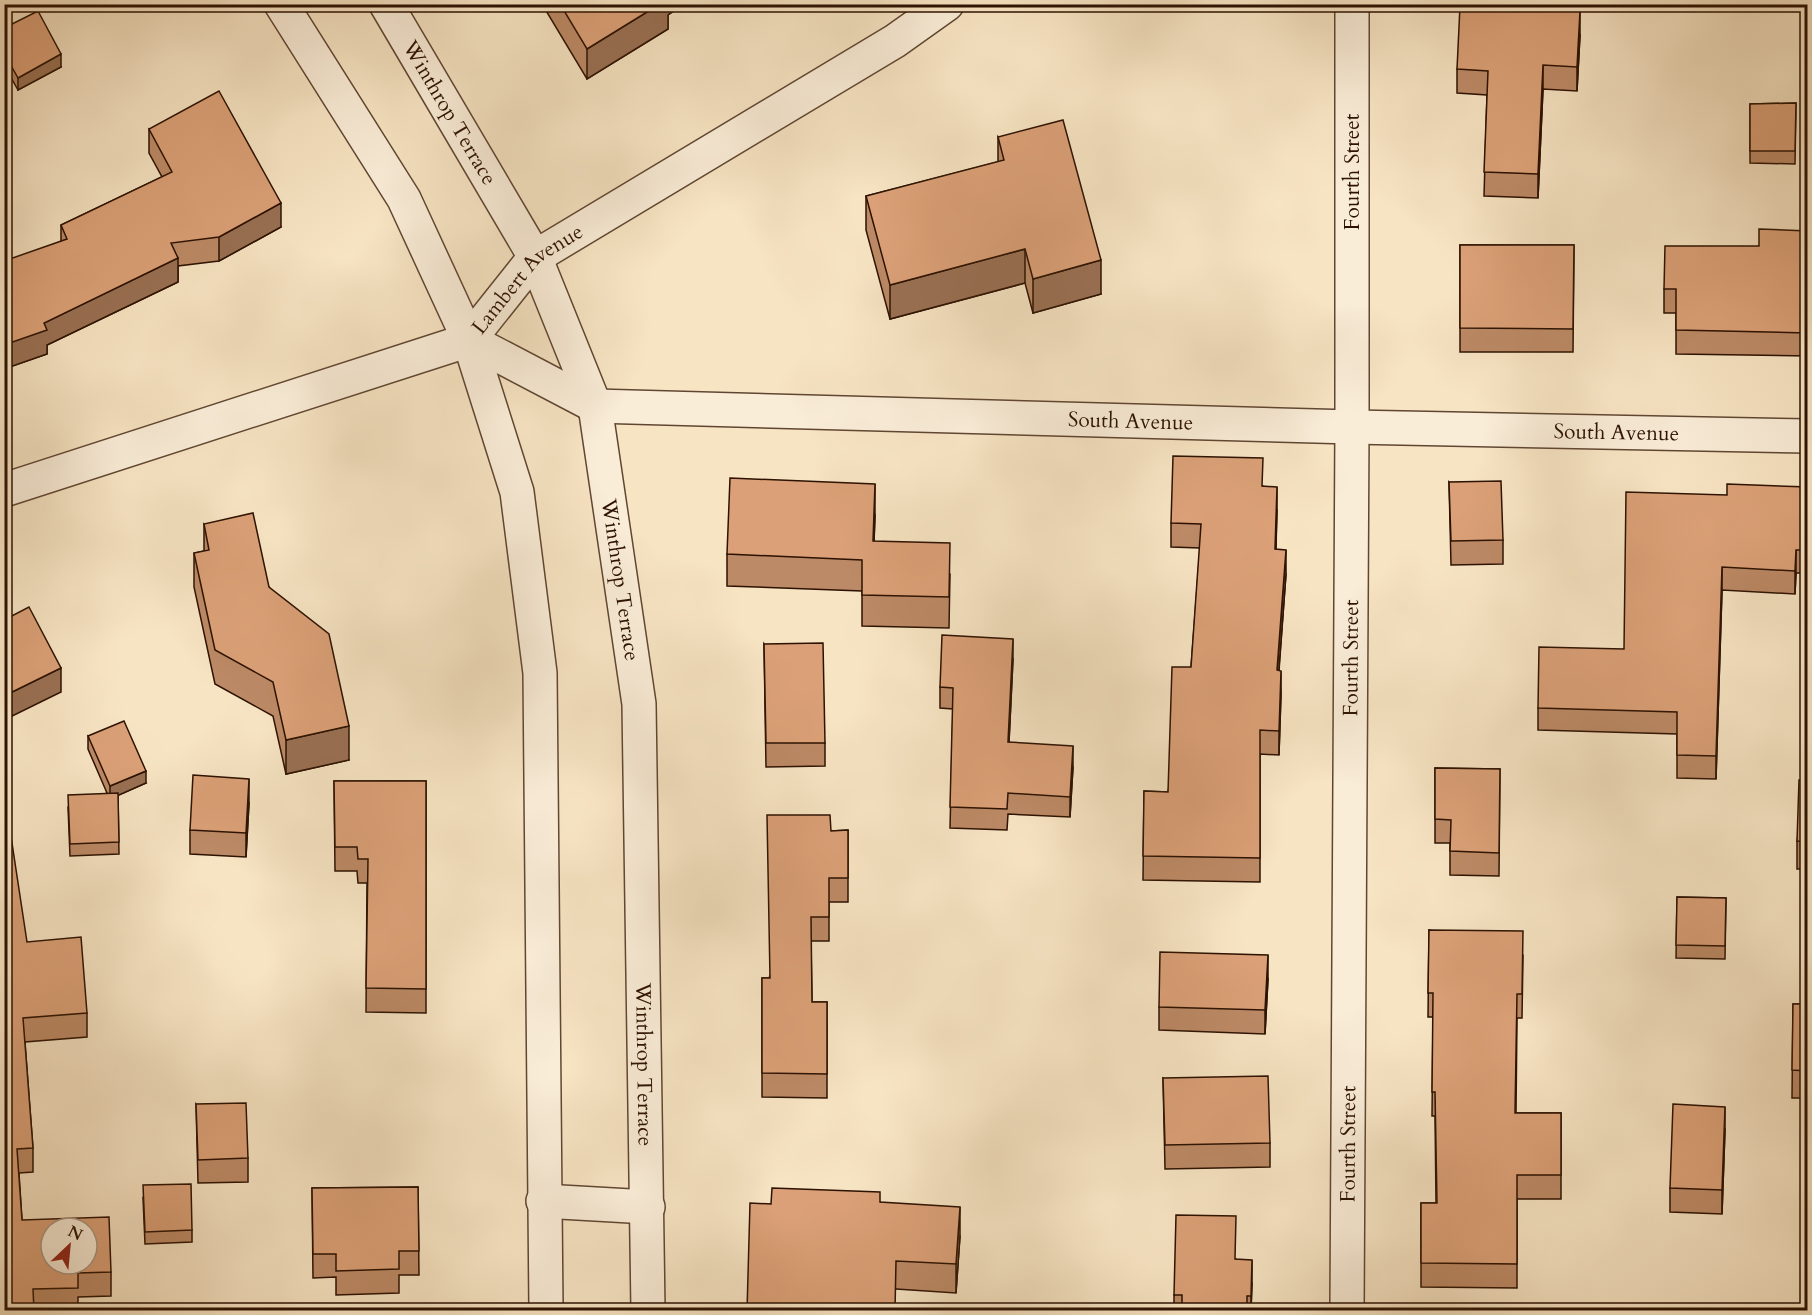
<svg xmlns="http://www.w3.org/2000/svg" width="1812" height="1315" font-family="Cardo,serif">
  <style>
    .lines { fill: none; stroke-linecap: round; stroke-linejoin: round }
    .minor-casing { stroke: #604632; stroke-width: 36 }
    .minor { stroke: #faedd8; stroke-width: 33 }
    .wall { fill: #bc8a66; stroke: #2d1202; stroke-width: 1.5 }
    .shaded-wall { fill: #997053; stroke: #2d1202; stroke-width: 1.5 }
    .building { fill: #dba077; stroke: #2d1202; stroke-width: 1.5; fill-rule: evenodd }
    .labels { text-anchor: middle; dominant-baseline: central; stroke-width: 6; stroke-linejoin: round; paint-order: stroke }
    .street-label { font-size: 21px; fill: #2d1202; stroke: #faedd8 }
  </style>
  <rect width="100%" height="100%" fill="#f7e4c3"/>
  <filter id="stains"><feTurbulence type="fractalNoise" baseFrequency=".00333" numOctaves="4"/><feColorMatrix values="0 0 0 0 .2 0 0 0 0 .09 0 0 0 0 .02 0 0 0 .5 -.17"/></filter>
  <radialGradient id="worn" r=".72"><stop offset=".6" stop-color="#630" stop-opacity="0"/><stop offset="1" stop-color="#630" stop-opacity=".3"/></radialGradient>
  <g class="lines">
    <defs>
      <g id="minor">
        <polyline points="281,4 404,199 469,340 517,492 540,673 546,1310"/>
        <path id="s1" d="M 386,4 L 535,257 L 595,406 L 639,704 L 648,1310"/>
        <path id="s2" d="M 469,340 L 595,406 L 1352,427 L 1808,436"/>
        <path id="s3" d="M 4,490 L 469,340 L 535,257 L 895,41 L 947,4"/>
        <polyline points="543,1201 648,1207"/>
        <path id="s4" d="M 1347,1310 L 1352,427 L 1352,4"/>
      </g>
    </defs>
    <use href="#minor" class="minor-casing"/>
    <use href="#minor" class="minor"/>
  </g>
  <g class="wall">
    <polygon points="542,4 684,4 668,15 668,29 587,79"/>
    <polygon points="1492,4 1561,4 1560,10 1580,35 1577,91 1543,89 1538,198 1484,196 1487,95 1457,93 1457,69 1492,7"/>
    <polygon points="4,28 61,67 18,90 4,65"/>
    <polygon points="1796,103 1795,164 1750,163 1750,104"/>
    <polygon points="149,129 281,227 219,261 178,266 178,282 47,345 47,354 4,369 61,241 61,225 162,177 149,153"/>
    <polygon points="998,137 1101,294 1033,313 1025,283 890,319 866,230 866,196 998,162"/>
    <polygon points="1808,231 1808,356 1676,354 1676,313 1664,313 1664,289 1759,246"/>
    <polygon points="1460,245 1574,245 1573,352 1460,352"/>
    <polygon points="1449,482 1503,540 1503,564 1451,565"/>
    <polygon points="1263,486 1277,510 1276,549 1286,574 1279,671 1281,694 1279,755 1260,754 1260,882 1143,880 1144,791 1168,792 1191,667 1200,548 1171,547 1171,523"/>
    <polygon points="1808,487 1808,573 1796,573 1795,594 1722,590 1716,779 1677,778 1677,734 1538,730 1538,708 1624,649 1727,495"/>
    <polygon points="875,515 874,541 950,574 949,628 862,626 862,591 727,586 727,554"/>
    <polygon points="204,524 269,587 349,760 286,774 273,716 215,684 194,587 194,553 204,551"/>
    <polygon points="764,644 825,743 825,766 766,767"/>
    <polygon points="1013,659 1009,742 1073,767 1070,817 1008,814 1007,830 950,828 953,709 940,708 940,687"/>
    <polygon points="88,736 146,783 118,795 119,854 70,856 68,807 107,793 88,749"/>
    <polygon points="1435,768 1500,769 1499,876 1450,875 1450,843 1435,843"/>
    <polygon points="1808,780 1808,869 1797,869 1797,841"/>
    <polygon points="334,781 426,781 426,1013 366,1012 367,883 358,883 357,871 335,871"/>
    <polygon points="249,803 246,857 190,854 190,830"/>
    <polygon points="848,830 848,902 829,902 829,941 811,941 812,1002 827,1002 827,1098 762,1097 762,978 769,978 831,831"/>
    <polygon points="1677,897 1726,898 1725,959 1676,958"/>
    <polygon points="1429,930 1523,955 1522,1018 1517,1018 1516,1113 1561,1113 1561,1199 1517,1199 1517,1288 1421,1287 1421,1203 1436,1203 1435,1116 1432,1116 1433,1017 1428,1017"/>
    <polygon points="27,942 87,1013 87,1037 25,1042 33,1148 33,1172 19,1173 22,1220 111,1272 111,1296 78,1297 78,1311 4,1311"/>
    <polygon points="1268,979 1265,1034 1159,1030 1159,1007"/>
    <polygon points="1793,1004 1808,1004 1808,1098 1792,1098"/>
    <polygon points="1163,1078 1270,1143 1270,1167 1165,1169"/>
    <polygon points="196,1104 248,1158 248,1182 198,1183"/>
    <polygon points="1725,1130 1722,1214 1670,1212 1670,1188"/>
    <polygon points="418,1187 419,1275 399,1275 399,1293 336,1295 336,1277 313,1278 312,1188"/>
    <polygon points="143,1198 192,1230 192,1242 145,1244"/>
    <polygon points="880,1202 960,1236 956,1293 896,1289 771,1204"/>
    <polygon points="1236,1259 1252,1283 1251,1311 1174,1311 1174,1295"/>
  </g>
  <g class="shaded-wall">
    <polygon points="660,4 684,4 668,15 668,29 587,79 587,49"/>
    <polygon points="1580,11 1580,35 1577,91 1577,67"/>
    <polygon points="61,54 61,67 18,90 18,78"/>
    <polygon points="1543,65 1543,89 1538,198 1538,174"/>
    <polygon points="281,203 281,227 219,261 219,237"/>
    <polygon points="1025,249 1025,283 890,319 890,285"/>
    <polygon points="178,258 178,282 47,345 47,354 4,369 4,345 44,323"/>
    <polygon points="1101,260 1101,294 1033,313 1033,279"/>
    <polygon points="875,484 875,515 873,573 873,541"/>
    <polygon points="1277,487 1277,510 1275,573 1275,549"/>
    <polygon points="1286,550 1286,574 1277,694 1277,670"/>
    <polygon points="1796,550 1796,573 1795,594 1795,571"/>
    <polygon points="1722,567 1722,590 1716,779 1716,756"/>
    <polygon points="1013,639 1013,659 1008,763 1008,742"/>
    <polygon points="61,668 61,692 4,720 4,696"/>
    <polygon points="1281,671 1281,694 1279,755 1279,731"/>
    <polygon points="349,726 349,760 286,774 286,740"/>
    <polygon points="1073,746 1073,767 1070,817 1070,797"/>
    <polygon points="146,771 146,783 110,799 110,786"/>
    <polygon points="249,779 249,803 246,857 246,833"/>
    <polygon points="1268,955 1268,979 1265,1034 1265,1010"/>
    <polygon points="1725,1107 1725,1130 1722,1214 1722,1190"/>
    <polygon points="960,1207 960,1236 956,1293 956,1264"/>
    <polygon points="1252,1260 1252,1283 1251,1311 1251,1296"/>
  </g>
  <g class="building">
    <polygon points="560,4 660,4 587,49"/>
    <polygon points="1492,4 1559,4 1559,10 1580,11 1577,67 1543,65 1538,174 1484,172 1488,71 1457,69 1460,6 1492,7"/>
    <polygon points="38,11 61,54 18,78 4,53 4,28"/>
    <polygon points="219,91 281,203 219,237 171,243 178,258 44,323 47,330 4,345 4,261 67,239 61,225 172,172 149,129"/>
    <polygon points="1796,103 1795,151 1750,151 1750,104"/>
    <polygon points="1063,120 1101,260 1033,279 1025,249 890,285 866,196 1004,160 998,137"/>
    <polygon points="1759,229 1808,231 1808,333 1676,330 1676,289 1664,289 1665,246 1759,246"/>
    <polygon points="1460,245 1574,245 1573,329 1460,328"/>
    <polygon points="1173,456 1263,458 1262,486 1277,487 1275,549 1286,550 1277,670 1281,671 1279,731 1260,730 1260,858 1143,856 1144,791 1168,792 1172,667 1191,667 1201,524 1171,523"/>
    <polygon points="730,478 875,484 873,541 950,543 949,597 862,595 862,560 727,554"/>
    <polygon points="1501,481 1503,540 1451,541 1449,482"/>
    <polygon points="1727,484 1808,487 1808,550 1796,550 1795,571 1722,567 1716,756 1677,755 1677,712 1538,708 1539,647 1624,649 1626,492 1727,495"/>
    <polygon points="253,513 269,587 329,634 349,726 286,740 273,682 215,650 194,553 209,550 204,524"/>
    <polygon points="29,607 61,668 4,696 4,620"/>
    <polygon points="942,635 1013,639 1008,742 1073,746 1070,797 1008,793 1007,809 950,807 953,688 940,687"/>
    <polygon points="823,643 825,743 766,743 764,644"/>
    <polygon points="124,721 146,771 110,786 88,736"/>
    <polygon points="1435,768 1500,769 1499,853 1450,851 1451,820 1435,819"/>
    <polygon points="193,775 249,779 246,833 190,830"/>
    <polygon points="1799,780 1808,780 1808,842 1797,841"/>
    <polygon points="334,781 426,781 426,989 366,988 368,859 358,859 357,847 335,847"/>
    <polygon points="118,793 119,842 70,844 68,795"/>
    <path d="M 7,810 L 27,942 L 81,937 L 87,1013 L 23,1018 L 33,1148 L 17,1149 L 22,1220 L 109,1217 L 111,1272 L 78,1273 L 78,1288 L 33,1289 L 34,1311 L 4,1311 L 4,811 ZM 51,1228 L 87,1228 L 87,1264 L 51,1264 Z"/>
    <polygon points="767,815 830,815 831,831 848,830 848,878 829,878 829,917 811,917 812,1002 827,1002 827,1074 762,1073 762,978 770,978"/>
    <polygon points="1677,897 1726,898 1725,946 1676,945"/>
    <polygon points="1429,930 1523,931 1522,994 1517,994 1515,1113 1561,1113 1561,1175 1517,1175 1517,1264 1421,1263 1421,1203 1437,1203 1435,1092 1432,1092 1433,993 1428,993"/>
    <polygon points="1160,952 1268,955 1265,1010 1159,1007"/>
    <polygon points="1793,1004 1808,1004 1808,1071 1792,1070"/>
    <polygon points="1268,1076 1270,1143 1165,1145 1163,1078"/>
    <polygon points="246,1103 248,1158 198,1160 196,1104"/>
    <polygon points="1673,1104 1725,1107 1722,1190 1670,1188"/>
    <polygon points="191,1184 192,1230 145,1232 143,1185"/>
    <polygon points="418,1187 419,1251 399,1251 399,1269 336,1271 336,1254 313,1254 312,1188"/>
    <polygon points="772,1188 880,1192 880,1202 960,1207 956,1264 896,1261 895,1311 747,1311 750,1203 771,1204"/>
    <polygon points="1176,1215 1236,1216 1235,1259 1252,1260 1251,1296 1247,1296 1247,1311 1182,1311 1182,1295 1174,1295"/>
  </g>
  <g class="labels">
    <g class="street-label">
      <text stroke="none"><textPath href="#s1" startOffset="126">Winthrop Terrace</textPath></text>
      <text transform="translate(1352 172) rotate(-90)">Fourth Street</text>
      <text stroke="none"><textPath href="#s3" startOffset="574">Lambert Avenue</textPath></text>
      <text stroke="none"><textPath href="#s2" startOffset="678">South Avenue</textPath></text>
      <text stroke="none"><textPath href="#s2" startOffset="1164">South Avenue</textPath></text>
      <text stroke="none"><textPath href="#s1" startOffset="630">Winthrop Terrace</textPath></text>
      <text stroke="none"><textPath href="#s4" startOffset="652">Fourth Street</textPath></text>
      <text stroke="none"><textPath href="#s1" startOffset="1116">Winthrop Terrace</textPath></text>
      <text stroke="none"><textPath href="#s4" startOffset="166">Fourth Street</textPath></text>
    </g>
  </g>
  <rect width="1812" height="1315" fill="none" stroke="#f7e4c3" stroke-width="24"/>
  <rect x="6" y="6" width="1800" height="1303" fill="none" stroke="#2d1202" stroke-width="3"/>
  <rect x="12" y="12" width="1788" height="1291" fill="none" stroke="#2d1202" stroke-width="1.5"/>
  <g transform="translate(69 1246) rotate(26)"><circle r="28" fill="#faedd8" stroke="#a89582" stroke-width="1.5"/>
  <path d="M0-4.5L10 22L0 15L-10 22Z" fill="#8f2418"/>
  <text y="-9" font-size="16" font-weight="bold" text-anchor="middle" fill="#2d1202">N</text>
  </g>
  <rect width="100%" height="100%" filter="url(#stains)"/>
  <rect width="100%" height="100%" fill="url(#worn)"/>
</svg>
